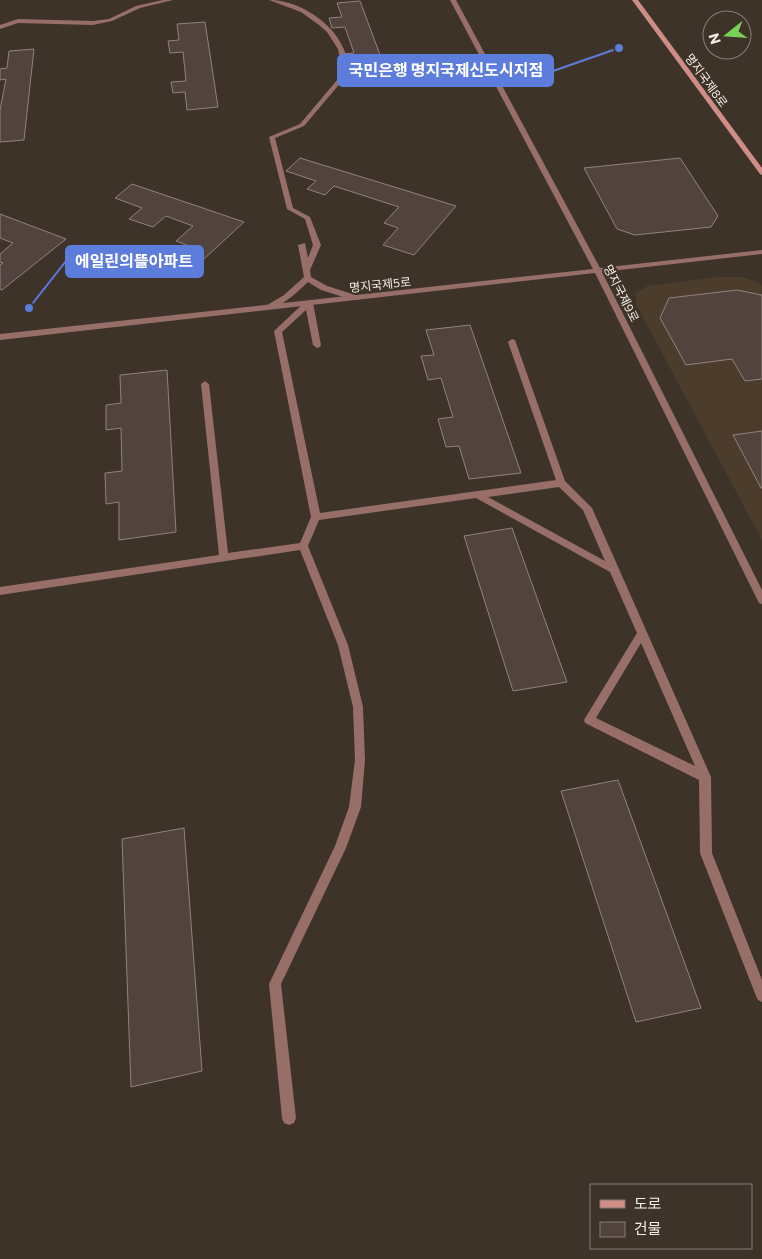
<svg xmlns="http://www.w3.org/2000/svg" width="762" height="1259" font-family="Commissioner,'Noto Sans KR',sans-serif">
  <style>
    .built { fill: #4c3c2c }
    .building { fill: #53433f; stroke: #94817d }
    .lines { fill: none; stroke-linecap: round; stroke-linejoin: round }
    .lane { fill: #986e69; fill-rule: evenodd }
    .street { fill: #986e69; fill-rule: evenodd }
    .secondary { fill: #cf8d85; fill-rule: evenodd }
    .labels { text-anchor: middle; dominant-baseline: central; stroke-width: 4.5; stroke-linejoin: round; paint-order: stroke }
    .far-street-label { font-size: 12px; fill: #f3ece5; stroke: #3e3328 }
    .leader { fill: none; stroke: #5d7ddc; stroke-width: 2 }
    .callout-dot { fill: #5d7ddc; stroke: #3e3328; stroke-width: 2 }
    .callout { fill: #5d7ddc; stroke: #5d7ddc; stroke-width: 2 }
    .callout-label { font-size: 16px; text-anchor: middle; font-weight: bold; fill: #fff }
  </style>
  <rect width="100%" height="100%" fill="#3e3328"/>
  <polygon class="built" points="717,277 742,277 755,281 762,286 762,540 637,306 635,293 648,286"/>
  <g class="building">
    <polygon points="360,1 389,79 363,82 358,66 347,67 343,54 354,53 345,27 332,28 329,18 342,17 337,3"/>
    <polygon points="205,22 218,107 187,110 185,92 173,93 171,82 186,81 183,52 170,53 168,41 179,40 177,24"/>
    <polygon points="34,49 24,140 0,142 0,110 6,79 0,80 0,69 7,68 9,51"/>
    <polygon points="300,158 456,206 414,255 383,245 398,228 384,223 399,207 334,186 325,195 307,189 316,181 286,171"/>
    <polygon points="680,158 718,216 711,227 635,235 617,229 584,168"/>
    <polygon points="132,184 244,222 191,271 168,263 187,245 176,241 193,226 166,216 153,227 129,219 142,208 115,198"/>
    <polygon points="0,214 66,239 2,290 0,289 0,265 3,263 0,262 0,254 13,243 0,238"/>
    <polygon points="737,290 762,295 762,379 745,381 732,359 686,365 660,318 669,298"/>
    <polygon points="470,325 521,473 469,479 459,446 446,447 438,419 453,417 441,378 428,380 421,356 434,355 426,330"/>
    <polygon points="167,370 176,532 119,540 119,502 106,504 105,473 122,471 121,428 106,430 106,405 121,403 120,375"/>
    <polygon points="762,431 762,488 761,488 733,435"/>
    <polygon points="512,528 567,682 513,691 464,536"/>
    <polygon points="618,780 701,1008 636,1022 561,791"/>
    <polygon points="184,828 202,1071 131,1087 122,839"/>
  </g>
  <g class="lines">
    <g class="lane">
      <polygon points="163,0 173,0 140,8 112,21 93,25 18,23 0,29 0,25 18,19 93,21 109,19 136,6"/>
      <path d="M 269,0 C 306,0 352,35 348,74 L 304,126 L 275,138 L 293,208 L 310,217 L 321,245 L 310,270 L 311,277 L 327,286 L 359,296 L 359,300 L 353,300 L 321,290 L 308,282 C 298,291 280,310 265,309 L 264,307 L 284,295 L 304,277 L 298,245 L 305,243 L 308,258 L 313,245 L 305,219 L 287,209 L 269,137 L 300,124 L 343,73 L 338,49 L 327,32 L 319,25 L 301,12 Z"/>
      <path d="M 306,301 L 312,301 L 313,303 L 321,345 L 320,347 L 317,348 L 313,345 L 306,310 L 282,332 L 320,513 L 556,480 L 508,342 L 512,339 L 515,340 L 565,481 L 592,508 L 711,777 L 712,853 L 762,980 L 762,1002 L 758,1000 L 756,996 L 700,853 L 699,780 L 585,723 L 584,720 L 637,633 L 610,572 L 476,498 L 319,520 L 308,546 L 348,645 L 363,707 L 365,760 L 361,807 L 346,848 L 281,984 L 296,1118 L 294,1123 L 289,1125 L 284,1123 L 282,1118 L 269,984 L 335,846 L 349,807 L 355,760 L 353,707 L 338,645 L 300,550 L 0,595 L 0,587 L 219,555 L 201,384 L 205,381 L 209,384 L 228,553 L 300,543 L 311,517 L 274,331 ZM 559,487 L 583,510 L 605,561 L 488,497 ZM 641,643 L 695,766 L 596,718 Z"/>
    </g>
    <polygon class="street" points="450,0 456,0 600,268 762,250 762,254 602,272 762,590 762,604 759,603 595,273 0,340 0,334 593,269"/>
    <polygon class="secondary" points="632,0 638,0 762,168 762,175 760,174"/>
  </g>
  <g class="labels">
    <g class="far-street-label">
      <text transform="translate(707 80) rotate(54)">명지국제8로</text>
      <text transform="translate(380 284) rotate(-6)">명지국제5로</text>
      <text transform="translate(622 293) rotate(63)">명지국제9로</text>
    </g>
  </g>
  <path class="leader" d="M619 48L553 71M29 308L66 261"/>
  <g class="callout-dot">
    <circle cx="619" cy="48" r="5"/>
    <circle cx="29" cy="308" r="5"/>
  </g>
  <g class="callout">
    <rect x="338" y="55" width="215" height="31" rx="5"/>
    <rect x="66" y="246" width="137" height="31" rx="5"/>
  </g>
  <g class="callout-label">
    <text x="446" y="76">국민은행 명지국제신도시지점</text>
    <text x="134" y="267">에일린의뜰아파트</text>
  </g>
  <rect x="590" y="1184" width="162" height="65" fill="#3e3328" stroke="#867d74"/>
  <rect x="600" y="1200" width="25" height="8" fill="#cf8d85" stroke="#867d74"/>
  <text x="634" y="1209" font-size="15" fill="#f3ece5">도로</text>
  <rect x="600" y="1222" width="25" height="15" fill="#53433f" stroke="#867d74"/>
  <text x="634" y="1234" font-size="15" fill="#f3ece5">건물</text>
  <g transform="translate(727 35) rotate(253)"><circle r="24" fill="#3e3328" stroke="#867d74"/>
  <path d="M0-4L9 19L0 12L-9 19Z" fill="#7ad157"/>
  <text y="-8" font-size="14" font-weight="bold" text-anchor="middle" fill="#f3ece5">N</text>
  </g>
</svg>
